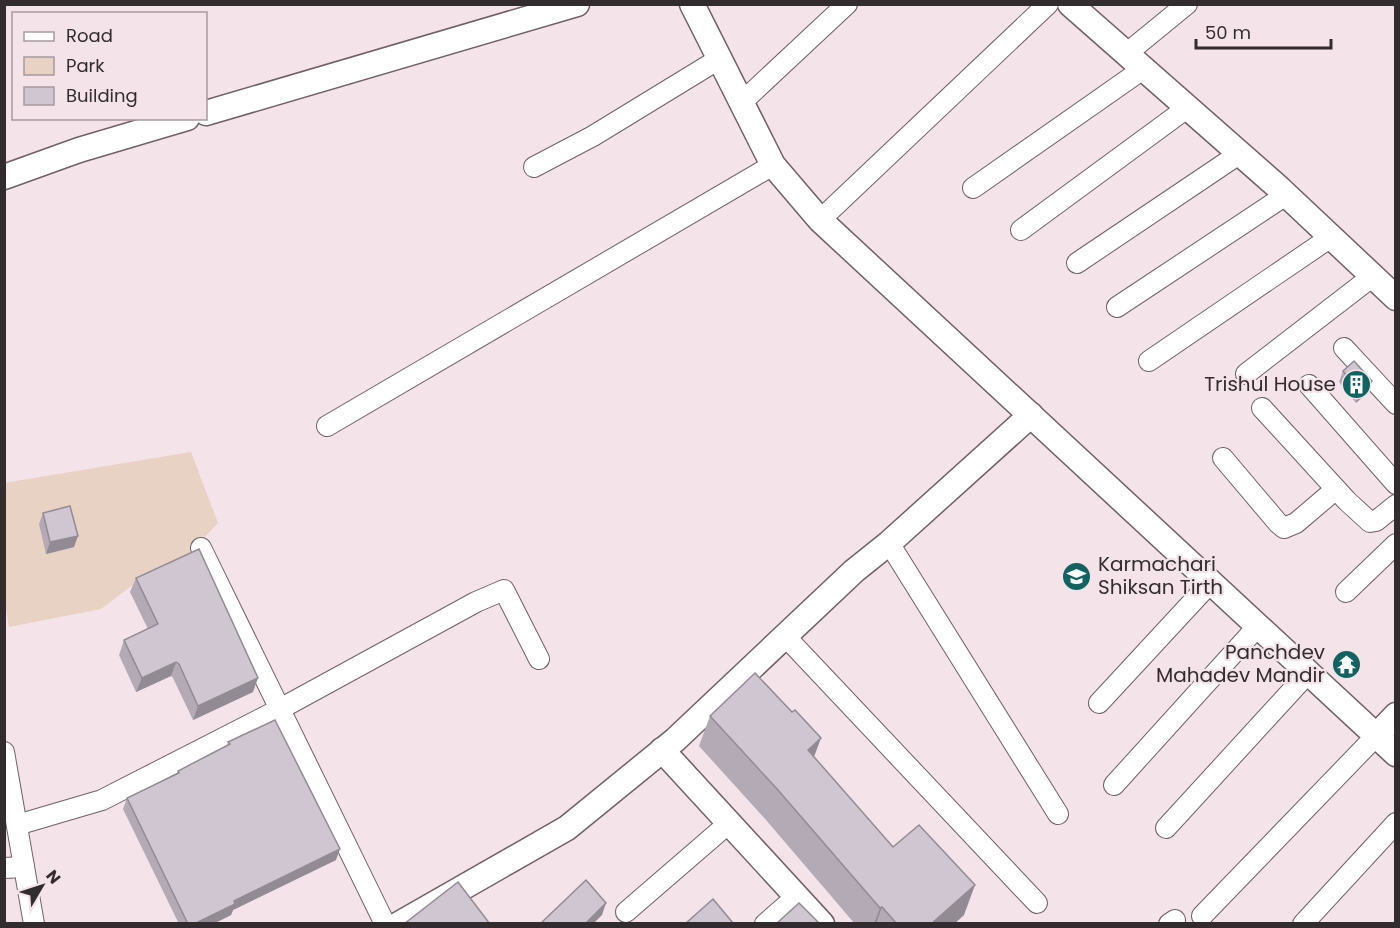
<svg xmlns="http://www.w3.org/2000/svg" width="1400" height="928" font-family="Poppins,sans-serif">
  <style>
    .green { fill: #e7d2c3 }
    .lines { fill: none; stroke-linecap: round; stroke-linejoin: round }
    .minor-casing { stroke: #6f6166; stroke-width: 22 }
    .tertiary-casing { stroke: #6f6166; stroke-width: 27 }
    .minor { stroke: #fff; stroke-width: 20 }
    .tertiary { stroke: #fff; stroke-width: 24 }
    .wall { fill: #b3aab5 }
    .shaded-wall { fill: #928b93 }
    .building { fill: #d0c6d2; stroke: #928b93; stroke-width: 1.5 }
    .labels { text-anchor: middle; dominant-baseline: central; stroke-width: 4.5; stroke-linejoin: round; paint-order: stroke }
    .poi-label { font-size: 20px; fill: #322c2e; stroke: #f4e3e9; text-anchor: end }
  </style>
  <rect width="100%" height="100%" fill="#f4e3e9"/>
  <polygon class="green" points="191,452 218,523 186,557 130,587 101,609 9,627 4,597 4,483"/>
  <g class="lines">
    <defs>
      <g id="minor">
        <polyline points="1126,54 1187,4"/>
        <polyline points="741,103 847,4"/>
        <polyline points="534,167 593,136 719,59"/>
        <polyline points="973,188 1143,69"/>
        <polyline points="820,220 1048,4"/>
        <polyline points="1021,230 1187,108"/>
        <polyline points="1077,263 1239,154"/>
        <polyline points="1117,307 1286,195"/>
        <polyline points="1344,348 1396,404"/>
        <polyline points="1149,361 1331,237"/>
        <polyline points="1246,374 1373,276"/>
        <polyline points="1309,385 1396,484"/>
        <polyline points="1262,408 1347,501 1370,522 1376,521 1396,505"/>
        <polyline points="327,426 773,165"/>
        <polyline points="1223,458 1278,523 1284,528 1296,523 1336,489"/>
        <polyline points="889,543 1058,814"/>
        <polyline points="201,548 385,924"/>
        <polyline points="1346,592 1396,544"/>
        <polyline points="785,636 1037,903"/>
        <polyline points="1099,703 1211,582"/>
        <polyline points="4,752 34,924"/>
        <polyline points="1114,785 1258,626"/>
        <polyline points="17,825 102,800 280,709 476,602 504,590 539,659"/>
        <polyline points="1166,828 1308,673"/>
        <polyline points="4,868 24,867"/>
        <polyline points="626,912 729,823"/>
        <polyline points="1202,916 1376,736"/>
        <polyline points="765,924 797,896"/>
        <polyline points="1169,924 1175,920"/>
        <polyline points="1303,924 1396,823"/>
      </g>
      <g id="tertiary">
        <polyline points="692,4 773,165 820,220 1396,754"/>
        <polyline points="1070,4 1279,188 1396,298"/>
        <polyline points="206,113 577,4"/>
        <polyline points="4,177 79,150 187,118"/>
        <polyline points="1376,736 1396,715"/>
        <polyline points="662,750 822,924"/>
        <polyline points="399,924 567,828 675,740 854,571 889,543 1031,415"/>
      </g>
    </defs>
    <use href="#minor" class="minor-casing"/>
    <use href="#tertiary" class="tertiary-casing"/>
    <use href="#minor" class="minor"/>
    <use href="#tertiary" class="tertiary"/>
  </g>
  <g class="wall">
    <polygon points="1343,371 1372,381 1368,392 1356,403 1339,382"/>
    <polygon points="43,513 74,547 46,554 39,524"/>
    <polygon points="136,578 253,692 193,720 173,678 171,676 136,692 119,655 124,640 148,629 130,592"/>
    <polygon points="792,712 821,738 814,757 893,847 964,915 954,924 855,924 766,820 699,746 710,716"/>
    <polygon points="228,742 336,860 233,910 231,915 213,924 179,924 123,809 127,798 177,774 178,771 227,746"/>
  </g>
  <g class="shaded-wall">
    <polygon points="1372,381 1368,392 1356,403 1360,392"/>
    <polygon points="78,536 74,547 46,554 50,542"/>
    <polygon points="176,662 171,676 136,692 142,678"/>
    <polygon points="258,678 253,692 193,720 198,706"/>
    <polygon points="821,738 809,769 808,750"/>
    <polygon points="340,849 336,860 233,910 231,915 213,924 194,924 234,901"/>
    <polygon points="975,885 964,915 954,924 931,924"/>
    <polygon points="606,903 602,915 593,924 585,924"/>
    <polygon points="882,907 876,924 874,924 880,908"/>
  </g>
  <g class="building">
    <polygon points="1354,361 1372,381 1360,392 1343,371"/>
    <polygon points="70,506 78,536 50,542 43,513"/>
    <polygon points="199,549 258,678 198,706 179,664 176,662 142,678 124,640 158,624 136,578"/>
    <polygon points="755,673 792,712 795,710 821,738 808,750 893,847 919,825 975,885 931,924 897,924 882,907 880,908 778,790 710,716"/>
    <polygon points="275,720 340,849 234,901 235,904 194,924 188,924 127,798 179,773 178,771 230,744 228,742"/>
    <polygon points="586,880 606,903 585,924 540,924"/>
    <polygon points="458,882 490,924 404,924"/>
    <polygon points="713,899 733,923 732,924 685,924"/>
    <polygon points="799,903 820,924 776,924"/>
  </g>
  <defs>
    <symbol id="building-disc" viewBox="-11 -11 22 22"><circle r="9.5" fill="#116261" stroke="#f4e3e9"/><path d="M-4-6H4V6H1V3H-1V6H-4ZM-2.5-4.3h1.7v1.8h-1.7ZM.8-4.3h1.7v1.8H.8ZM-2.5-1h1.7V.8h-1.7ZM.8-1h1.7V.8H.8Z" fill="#fff"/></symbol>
    <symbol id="school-disc" viewBox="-11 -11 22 22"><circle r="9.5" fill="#116261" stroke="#f4e3e9"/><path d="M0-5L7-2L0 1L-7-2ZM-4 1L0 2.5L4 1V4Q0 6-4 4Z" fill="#fff"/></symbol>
    <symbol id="temple-disc" viewBox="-11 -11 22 22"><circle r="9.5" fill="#116261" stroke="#f4e3e9"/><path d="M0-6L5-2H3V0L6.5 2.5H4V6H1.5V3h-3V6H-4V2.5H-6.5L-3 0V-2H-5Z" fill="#fff"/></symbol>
  </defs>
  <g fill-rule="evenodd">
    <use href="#building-disc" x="1340" y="368" width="33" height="33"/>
    <use href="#school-disc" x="1060" y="560" width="33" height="33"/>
    <use href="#temple-disc" x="1330" y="648" width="33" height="33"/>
  </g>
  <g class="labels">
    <g class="poi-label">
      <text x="1336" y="384">Trishul House</text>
      <text x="1098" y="564" text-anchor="start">Karmachari<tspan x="1098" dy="23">Shiksan Tirth</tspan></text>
      <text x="1325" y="652">Panchdev<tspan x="1325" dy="23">Mahadev Mandir</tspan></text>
    </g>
  </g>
  <rect width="1400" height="928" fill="none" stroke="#322c2e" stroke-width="12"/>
  <rect x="12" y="12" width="195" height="108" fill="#f4e3e9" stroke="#a69a9e" stroke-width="1.5"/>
  <rect x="24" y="32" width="30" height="9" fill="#ffffff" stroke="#a69a9e" stroke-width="1.5"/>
  <text x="66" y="42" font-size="18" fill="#322c2e">Road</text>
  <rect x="24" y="57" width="30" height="18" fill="#e7d2c3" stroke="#a69a9e" stroke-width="1.5"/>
  <text x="66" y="72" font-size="18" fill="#322c2e">Park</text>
  <rect x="24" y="87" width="30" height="18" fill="#d0c6d2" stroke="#a69a9e" stroke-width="1.5"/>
  <text x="66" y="102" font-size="18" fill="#322c2e">Building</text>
  <g transform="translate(42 886) rotate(51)" stroke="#f4e3e9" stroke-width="4.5" paint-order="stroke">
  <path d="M0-4.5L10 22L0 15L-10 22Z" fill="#322c2e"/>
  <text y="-9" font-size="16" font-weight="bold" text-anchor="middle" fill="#322c2e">N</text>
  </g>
  <path d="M1196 39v9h135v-9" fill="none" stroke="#322c2e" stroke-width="3"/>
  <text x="1205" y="39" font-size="18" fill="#322c2e" stroke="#f4e3e9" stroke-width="4.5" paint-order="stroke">50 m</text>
</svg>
